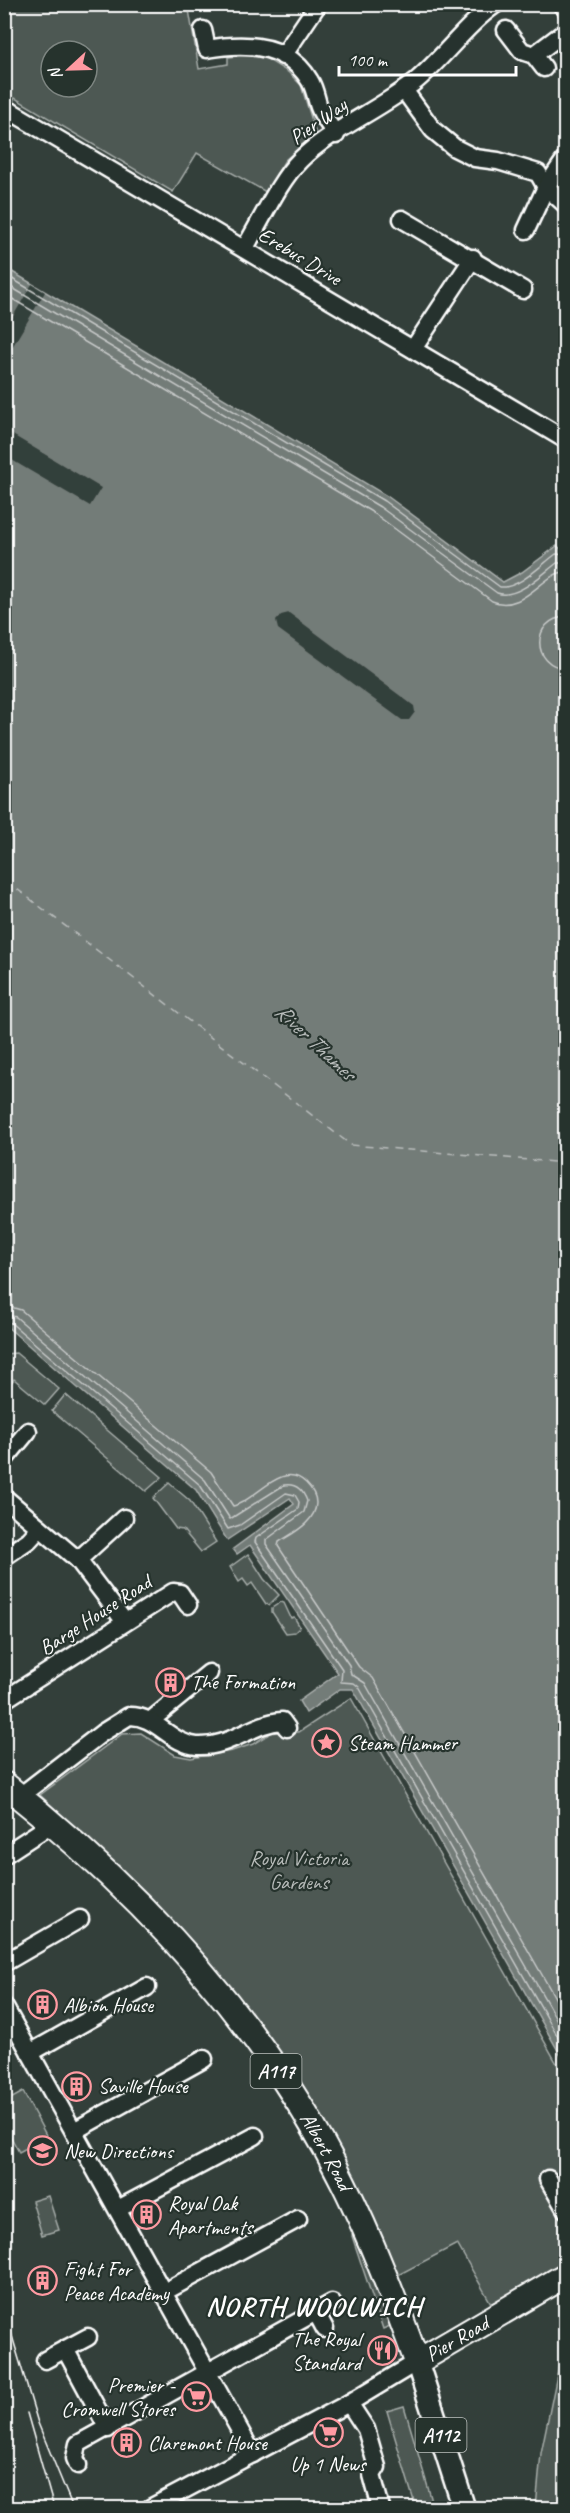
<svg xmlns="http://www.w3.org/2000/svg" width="570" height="2513" font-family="Caveat,sans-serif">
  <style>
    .green { fill: #4d5853; stroke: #a6aca9; stroke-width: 1.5; fill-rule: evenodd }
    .water { fill: #737b78; stroke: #abb0ae; stroke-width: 1.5 }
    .pier { fill: #333f3a }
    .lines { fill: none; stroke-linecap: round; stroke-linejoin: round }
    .shore { stroke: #c7cac9; stroke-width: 1.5 }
    .ferry { stroke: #b9bdbc; stroke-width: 1.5; stroke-dasharray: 8 6; stroke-linecap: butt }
    .minor-casing { stroke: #fff; stroke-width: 21 }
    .major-casing { stroke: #fff; stroke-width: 26 }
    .highway-casing { stroke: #fff; stroke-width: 28 }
    .minor { stroke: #26332d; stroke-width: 16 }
    .major { stroke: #26332d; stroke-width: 21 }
    .highway { stroke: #26332d; stroke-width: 24 }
    .tram { stroke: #fff; stroke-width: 1.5 }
    .labels { text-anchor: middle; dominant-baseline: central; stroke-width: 4.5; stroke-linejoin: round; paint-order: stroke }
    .shield { fill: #26332d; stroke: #bec2c0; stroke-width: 1.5 }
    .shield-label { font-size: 20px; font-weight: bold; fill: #fff }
    .street-label { font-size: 21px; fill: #fff; stroke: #26332d }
    .poi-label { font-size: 21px; fill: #fff; stroke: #26332d; text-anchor: start }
    .park-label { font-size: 21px; fill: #b8bcba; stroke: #26332d }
    .water-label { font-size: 22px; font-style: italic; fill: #b9bdbc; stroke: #26332d }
    .district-label { font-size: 27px; font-weight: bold; letter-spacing: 1.5px; fill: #fff; stroke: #26332d }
  </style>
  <rect width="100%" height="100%" fill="#333f3a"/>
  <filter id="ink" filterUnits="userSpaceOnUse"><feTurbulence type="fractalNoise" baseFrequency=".0167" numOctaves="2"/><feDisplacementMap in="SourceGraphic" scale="12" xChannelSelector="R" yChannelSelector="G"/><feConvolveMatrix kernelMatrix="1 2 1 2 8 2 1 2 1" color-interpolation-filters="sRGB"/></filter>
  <g filter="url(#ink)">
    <g class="green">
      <path d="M 188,4 L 199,69 L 228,64 L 228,57 L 259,54 L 288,72 L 301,85 L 316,134 L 285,160 L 266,192 L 197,153 L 173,192 L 15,98 L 5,115 L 5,5 ZM 51,51 L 87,51 L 87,87 L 51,87 Z"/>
      <polygon points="16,1353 59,1389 45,1405 14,1379 5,1390 5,1354"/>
      <polygon points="65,1395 66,1395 162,1477 146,1491 52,1411"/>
      <polygon points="169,1483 190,1501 216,1542 201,1552 183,1530 176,1529 153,1498"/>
      <polygon points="248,1554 264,1579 279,1595 269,1605 266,1604 252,1583 248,1586 243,1579 239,1582 230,1567"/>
      <polygon points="281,1602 284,1603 291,1618 294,1617 300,1627 295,1632 286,1633 272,1612 272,1608"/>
      <polygon points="351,1698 565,2078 565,2174 548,2185 565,2217 565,2263 492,2305 457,2244 398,2275 358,2187 204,1958 150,1897 40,1795 122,1734 141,1733 175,1755 191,1758 232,1751 253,1744 272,1732 299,1732"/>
      <polygon points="23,2092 47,2137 19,2152 5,2126 5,2102"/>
      <polygon points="48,2196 59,2230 42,2235 32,2201"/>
      <polygon points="356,2235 392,2325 383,2329 352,2236"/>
      <polygon points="565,2336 565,2508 536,2508 541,2453"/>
      <polygon points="404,2406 434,2508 416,2508 387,2411"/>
    </g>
    <polygon class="water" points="4,267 387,496 503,582 522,572 557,546 565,552 565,636 561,643 566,648 565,2063 353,1689 340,1689 306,1713 299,1701 338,1673 250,1545 237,1554 233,1549 294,1504 290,1498 227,1540 196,1490 5,1325"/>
    <g class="pier">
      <polygon points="32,284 45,292 5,359 5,330"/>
      <polygon points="5,425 11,434 101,488 90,506 5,456"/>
      <polygon points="289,613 414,706 415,712 409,720 402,720 278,629 276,621 281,615"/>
    </g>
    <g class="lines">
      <g class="shore">
        <path d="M 4,274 L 384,501 L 500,587 C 519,589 542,564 556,554 L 566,555"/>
        <path d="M 4,283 L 380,507 L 497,593 C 517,600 542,574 557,563 L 566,563"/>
        <path d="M 4,294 L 375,514 L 492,601 C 524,614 544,571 566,572"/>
        <path d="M 566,617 C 531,618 531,667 566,668"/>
        <path d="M 4,1305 L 21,1310 L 211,1472 L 233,1506 C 255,1502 282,1458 306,1483 C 311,1488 316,1495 316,1503 C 316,1522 293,1533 279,1542 L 278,1546 L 359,1667 L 373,1678 L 566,2017"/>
        <path d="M 4,1314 L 16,1317 L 205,1480 L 230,1519 L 284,1485 C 296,1483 303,1490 307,1501 L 304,1512 L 266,1540 L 266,1544 L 349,1665 L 351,1674 L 365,1683 L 566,2036"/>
        <polyline points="4,1321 11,1323 200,1485 228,1529 240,1525 286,1493 295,1495 299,1502 298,1509 256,1538 255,1542 342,1669 341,1682 354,1683 359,1687 566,2051"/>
      </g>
      <polyline class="ferry" points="4,885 17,889 351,1145 566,1163"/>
      <defs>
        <g id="minor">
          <polyline points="561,4 566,9"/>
          <path d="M 203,30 L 207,49 C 245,42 288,43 310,81 C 315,89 316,99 319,107 C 323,118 330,125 336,135"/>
          <polyline points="506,30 522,51 534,55 544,68"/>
          <polyline points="534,55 566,31"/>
          <polyline points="283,56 318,4"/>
          <polyline points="404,90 433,130 455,148 475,158 498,161 538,173 546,187 566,205"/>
          <polyline points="12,112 566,440"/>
          <polyline points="402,219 523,290"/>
          <polyline points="526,230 546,187 566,158"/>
          <path d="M 244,249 C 261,222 278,182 300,160 C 331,129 382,109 417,80 C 445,56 466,25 496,4"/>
          <polyline points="413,349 473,258"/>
          <polyline points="4,1460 28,1431"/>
          <polyline points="4,1497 78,1560 125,1622"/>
          <polyline points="4,1557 29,1540 40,1528"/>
          <polyline points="78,1560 124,1518"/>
          <polyline points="4,1700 173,1592 180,1593 188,1605"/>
          <polyline points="150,1721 209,1673"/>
          <path d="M 20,1796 L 102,1733 L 129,1716 C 156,1715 170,1744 197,1746 C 230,1748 252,1723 282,1721 L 287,1728"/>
          <polyline points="4,1855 53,1823"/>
          <polyline points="4,1963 80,1919"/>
          <polyline points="4,2006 253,2454"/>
          <polyline points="30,2053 147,1987"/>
          <polyline points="74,2131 204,2059"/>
          <polyline points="548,2179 566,2210"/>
          <polyline points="118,2209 255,2136"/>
          <polyline points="164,2292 298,2219"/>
          <polyline points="316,2312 325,2329"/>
          <polyline points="65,2349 108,2429"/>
          <polyline points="45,2360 88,2337"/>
          <polyline points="349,2403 366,2429 377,2467 372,2475 381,2508"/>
          <polyline points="78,2465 75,2458 78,2444 332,2303"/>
          <polyline points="150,2508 349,2403 417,2362"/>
        </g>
        <polyline id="major" points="417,2362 464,2508"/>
        <g id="highway">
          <path id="s1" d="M 4,1784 C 140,1892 265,2025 343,2182 C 372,2240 395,2301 417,2362 L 566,2275"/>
        </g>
      </defs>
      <use href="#minor" class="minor-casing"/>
      <use href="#major" class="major-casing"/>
      <use href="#highway" class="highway-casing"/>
      <use href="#minor" class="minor"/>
      <use href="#major" class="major"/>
      <use href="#highway" class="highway"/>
      <g class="tram">
        <polyline points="4,2309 38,2423 73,2508"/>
        <polyline points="27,2413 54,2508"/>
      </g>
    </g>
  </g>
  <defs>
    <symbol id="building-ring" viewBox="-11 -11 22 22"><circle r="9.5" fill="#26332d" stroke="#ff9aa2" stroke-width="1.5"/><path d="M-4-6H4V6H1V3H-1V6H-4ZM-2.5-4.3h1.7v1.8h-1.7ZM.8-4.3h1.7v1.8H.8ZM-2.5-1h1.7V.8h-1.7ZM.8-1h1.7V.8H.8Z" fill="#ff9aa2"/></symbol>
    <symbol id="sight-ring" viewBox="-11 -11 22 22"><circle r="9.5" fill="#26332d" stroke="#ff9aa2" stroke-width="1.5"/><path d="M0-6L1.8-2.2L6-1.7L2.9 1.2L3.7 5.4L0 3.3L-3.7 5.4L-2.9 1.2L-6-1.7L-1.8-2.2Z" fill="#ff9aa2"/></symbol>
    <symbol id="school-ring" viewBox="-11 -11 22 22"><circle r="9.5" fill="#26332d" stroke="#ff9aa2" stroke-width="1.5"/><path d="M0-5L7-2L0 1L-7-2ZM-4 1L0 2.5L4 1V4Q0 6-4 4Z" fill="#ff9aa2"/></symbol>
    <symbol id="restaurant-ring" viewBox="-11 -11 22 22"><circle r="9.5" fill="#26332d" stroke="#ff9aa2" stroke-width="1.5"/><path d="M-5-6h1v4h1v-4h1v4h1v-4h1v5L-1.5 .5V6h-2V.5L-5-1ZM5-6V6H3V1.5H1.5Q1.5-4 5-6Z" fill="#ff9aa2"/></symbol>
    <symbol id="supermarket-ring" viewBox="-11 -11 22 22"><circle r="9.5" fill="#26332d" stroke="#ff9aa2" stroke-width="1.5"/><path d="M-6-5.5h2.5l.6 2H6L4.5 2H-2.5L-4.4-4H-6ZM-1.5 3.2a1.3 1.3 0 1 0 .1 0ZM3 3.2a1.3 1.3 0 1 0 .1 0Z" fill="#ff9aa2"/></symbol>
  </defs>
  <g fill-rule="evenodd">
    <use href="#building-ring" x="154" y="1666" width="33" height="33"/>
    <use href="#sight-ring" x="310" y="1726" width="33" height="33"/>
    <use href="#building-ring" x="26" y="1988" width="33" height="33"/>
    <use href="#building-ring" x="60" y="2070" width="33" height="33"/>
    <use href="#school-ring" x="26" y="2134" width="33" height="33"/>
    <use href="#building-ring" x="130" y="2198" width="33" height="33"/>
    <use href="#building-ring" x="26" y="2264" width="33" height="33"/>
    <use href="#restaurant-ring" x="366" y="2334" width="33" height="33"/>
    <use href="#supermarket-ring" x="180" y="2380" width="33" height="33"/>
    <use href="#supermarket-ring" x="312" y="2416" width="33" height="33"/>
    <use href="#building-ring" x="110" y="2426" width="33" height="33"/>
  </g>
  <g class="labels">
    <g class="shield">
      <rect x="250.5" y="2054" width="51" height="34" rx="4.5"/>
      <rect x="415.5" y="2418" width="51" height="34" rx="4.5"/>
    </g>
    <g class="shield-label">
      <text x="276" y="2071">A117</text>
      <text x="441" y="2435">A112</text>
    </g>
    <g class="street-label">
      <text transform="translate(318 121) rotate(-35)">Pier Way</text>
      <text transform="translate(300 256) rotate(31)">Erebus Drive</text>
      <text transform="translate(95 1615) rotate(-33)">Barge House Road</text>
      <text stroke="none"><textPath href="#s1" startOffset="492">Albert Road</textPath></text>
      <text stroke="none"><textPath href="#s1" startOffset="768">Pier Road</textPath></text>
    </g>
    <g class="poi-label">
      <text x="191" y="1682">The Formation</text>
      <text x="348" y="1743">Steam Hammer</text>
      <text x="63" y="2005">Albion House</text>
      <text x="98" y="2086">Saville House</text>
      <text x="64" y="2151">New Directions</text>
      <text x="168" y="2203">Royal Oak<tspan x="168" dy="24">Apartments</tspan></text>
      <text x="64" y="2269">Fight For<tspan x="64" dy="24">Peace Academy</tspan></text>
      <text x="361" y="2339" text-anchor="end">The Royal<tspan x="361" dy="24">Standard</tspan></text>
      <text x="175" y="2385" text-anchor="end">Premier -<tspan x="175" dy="24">Cromwell Stores</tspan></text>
      <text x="148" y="2443">Claremont House</text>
      <text x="328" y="2464" text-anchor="middle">Up 1 News</text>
    </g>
    <g class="park-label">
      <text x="299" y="1858">Royal Victoria<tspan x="299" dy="24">Gardens</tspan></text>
    </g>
    <g class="water-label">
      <text transform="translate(315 1042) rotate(43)">River Thames</text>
    </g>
    <g class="district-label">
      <text x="314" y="2306">NORTH WOOLWICH</text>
    </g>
  </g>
  <rect width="570" height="2513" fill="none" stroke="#26332d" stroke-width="24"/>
  <rect x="12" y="12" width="546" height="2489" fill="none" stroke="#fff" stroke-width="2" filter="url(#ink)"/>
  <g transform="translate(69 69) rotate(248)"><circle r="28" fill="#26332d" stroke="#7d8581" stroke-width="1.5"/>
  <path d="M0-4.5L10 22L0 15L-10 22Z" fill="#ff9aa2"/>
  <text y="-9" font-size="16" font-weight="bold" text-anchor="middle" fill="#ffffff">N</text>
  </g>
  <path d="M339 66v9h177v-9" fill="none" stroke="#ffffff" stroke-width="3"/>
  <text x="348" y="66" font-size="18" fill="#ffffff" stroke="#26332d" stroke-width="4.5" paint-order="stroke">100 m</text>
</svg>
